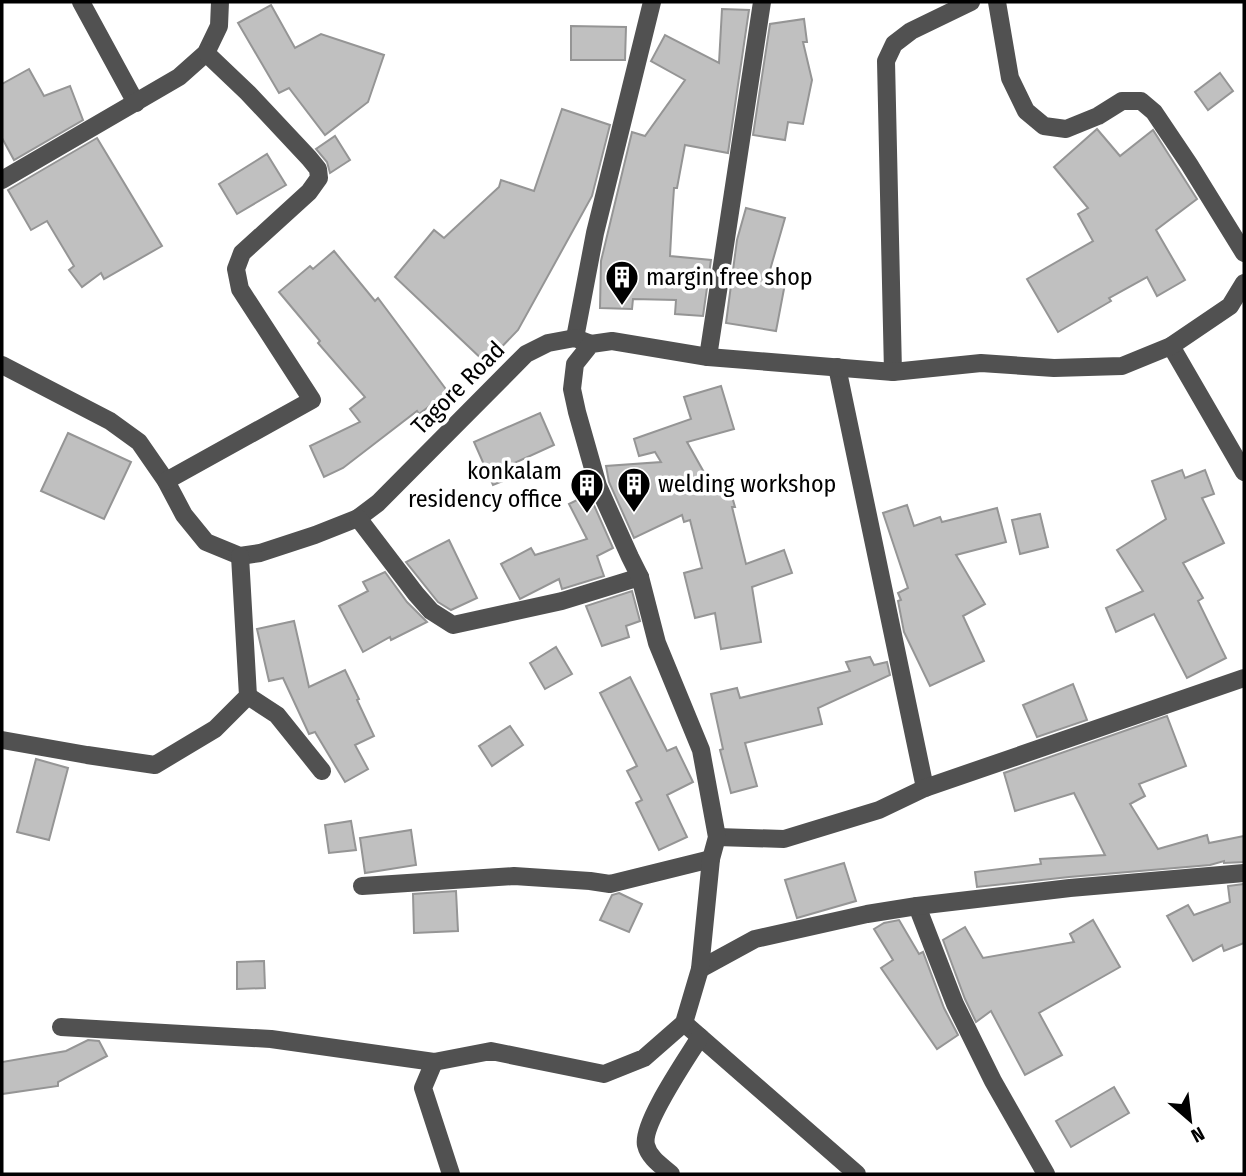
<svg xmlns="http://www.w3.org/2000/svg" width="1246" height="1176" font-family="'Fira Sans Condensed',sans-serif">
  <style>
    .building { fill: #c0c0c0; stroke: #959595; stroke-width: 2 }
    .lines { fill: none; stroke-linecap: round; stroke-linejoin: round }
    .minor { stroke: #515151; stroke-width: 18 }
    .labels { text-anchor: middle; dominant-baseline: central; stroke-width: 7; stroke-linejoin: round; paint-order: stroke }
    .poi-label { font-size: 24px; fill: #000; stroke: #fff; text-anchor: start }
    .street-label { font-size: 24px; fill: #000; stroke: #fff }
  </style>
  <rect width="100%" height="100%" fill="#fff"/>
  <g class="building">
    <polygon points="271,5 295,48 321,34 384,55 368,102 325,135 289,88 279,93 238,23"/>
    <polygon points="722,9 749,10 728,153 685,145 677,188 674,188 672,218 670,256 711,260 703,316 675,314 676,300 633,299 632,309 600,308 601,261 632,132 645,136 685,80 651,61 665,35 719,63"/>
    <polygon points="804,19 807,42 803,42 812,80 803,124 788,122 785,140 753,135 770,24"/>
    <polygon points="571,26 626,27 625,60 571,60"/>
    <polygon points="29,69 44,96 70,86 83,120 14,160 2,138 2,84"/>
    <polygon points="1220,73 1233,91 1208,110 1195,92"/>
    <polygon points="562,109 610,125 592,196 518,330 486,363 395,277 434,230 444,238 499,187 501,180 534,191"/>
    <polygon points="1097,129 1120,156 1153,130 1197,199 1156,230 1185,280 1157,296 1147,277 1109,298 1111,301 1058,332 1027,279 1093,241 1078,214 1088,208 1054,167"/>
    <polygon points="335,136 350,160 330,173 327,162 316,149"/>
    <polygon points="97,138 162,246 104,279 101,273 82,287 69,270 74,266 47,221 31,230 8,190"/>
    <polygon points="267,154 286,185 237,214 219,184"/>
    <polygon points="746,208 785,218 770,270 787,273 776,331 726,323 737,240"/>
    <polygon points="334,251 375,301 378,298 448,392 419,414 417,411 343,468 324,477 310,446 360,422 350,409 365,397 318,343 320,341 279,292 310,266 313,269"/>
    <polygon points="721,386 734,429 687,442 714,490 729,486 735,507 732,507 746,564 784,550 792,573 752,587 761,642 721,649 715,613 695,618 684,573 702,568 690,520 684,522 682,515 634,538 609,482 606,466 661,462 655,452 639,456 634,439 691,419 684,397"/>
    <polygon points="540,413 554,445 510,465 515,476 493,485 474,442"/>
    <polygon points="68,433 131,462 104,519 41,491"/>
    <polygon points="1182,470 1185,478 1205,470 1214,494 1202,498 1224,543 1183,563 1203,598 1198,601 1226,658 1187,678 1154,614 1116,632 1106,608 1143,591 1117,550 1166,519 1152,481"/>
    <polygon points="589,494 613,548 597,556 604,576 562,589 559,579 520,599 501,564 531,548 535,555 587,539 569,504"/>
    <polygon points="907,505 914,526 940,517 942,522 997,508 1006,542 956,555 985,604 963,616 984,661 930,686 904,632 898,601 901,600 898,593 908,588 883,513"/>
    <polygon points="1040,514 1048,547 1020,554 1012,520"/>
    <polygon points="449,540 477,598 451,610 438,602 406,562"/>
    <polygon points="385,572 407,602 427,622 391,640 390,637 363,652 339,606 368,591 363,582"/>
    <polygon points="632,591 640,621 626,626 629,637 602,646 586,606"/>
    <polygon points="294,621 309,687 345,670 359,699 357,700 374,736 355,745 368,769 345,782 315,732 309,734 283,678 269,681 257,629"/>
    <polygon points="556,647 572,674 545,689 530,663"/>
    <polygon points="870,657 874,665 887,662 890,675 818,708 822,724 745,743 757,786 731,793 720,750 723,749 711,694 737,688 740,698 850,671 846,662"/>
    <polygon points="630,677 667,751 676,747 693,782 667,795 687,837 659,850 636,803 642,800 627,771 637,766 600,693"/>
    <polygon points="1073,684 1087,720 1037,737 1023,705"/>
    <polygon points="1167,716 1186,766 1139,784 1145,796 1130,804 1158,849 1207,835 1209,843 1244,836 1244,862 1224,863 1224,861 1210,865 1069,877 977,887 975,872 1041,864 1040,859 1105,855 1074,793 1015,811 1004,773"/>
    <polygon points="510,726 523,745 492,766 479,746"/>
    <polygon points="36,759 68,768 49,840 17,832"/>
    <polygon points="351,821 356,850 329,853 325,825"/>
    <polygon points="411,830 416,865 365,873 360,838"/>
    <polygon points="844,863 856,901 797,918 785,880"/>
    <polygon points="1244,884 1244,943 1224,951 1222,945 1193,961 1167,916 1188,905 1194,915 1230,902 1228,886"/>
    <polygon points="456,891 458,931 414,933 413,894"/>
    <polygon points="619,893 642,904 629,932 600,920 612,895"/>
    <polygon points="899,920 919,954 923,952 944,1008 958,1035 937,1049 881,968 893,960 874,929 884,923"/>
    <polygon points="1093,920 1120,967 1039,1013 1062,1055 1025,1075 991,1011 976,1022 965,999 943,940 965,927 983,958 1074,942 1070,934"/>
    <polygon points="264,961 265,988 237,989 237,962"/>
    <polygon points="88,1040 99,1041 107,1056 58,1082 58,1086 2,1094 2,1062 66,1051"/>
    <polygon points="1114,1087 1129,1113 1071,1147 1056,1121"/>
  </g>
  <g class="lines">
    <g class="minor">
      <polyline points="81,2 136,103"/>
      <polyline points="997,2 1010,78 1026,111 1044,126 1066,129 1098,116 1122,101 1141,101 1154,112 1189,164 1244,253"/>
      <polyline points="2,180 179,77 206,53 219,26 220,2"/>
      <polyline points="575,338 595,233 652,2"/>
      <polyline points="1171,346 1244,472"/>
      <polyline points="708,357 762,2"/>
      <polyline points="2,365 110,421 139,442 166,481 184,515 206,542 240,556 260,553 315,535 358,518 378,503 526,354 548,343 575,338 591,344"/>
      <polyline points="837,367 925,788"/>
      <polyline points="893,372 886,61 894,44 911,31 971,2"/>
      <polyline points="166,481 312,400 240,289 236,269 242,253 309,192 319,178 318,169 309,158 248,93 206,53"/>
      <polyline points="358,518 416,594 431,611 453,625 562,601 640,577"/>
      <polyline points="248,696 277,715 322,771"/>
      <polyline points="2,740 87,755 155,765 215,729 248,696 240,556"/>
      <polyline points="717,837 784,839 879,810 925,788 1244,678"/>
      <polyline points="362,886 514,876 590,881 610,884 711,859"/>
      <polyline points="917,906 955,1004 993,1081 1046,1174"/>
      <polyline points="700,969 755,939 867,914 917,906 1070,888 1244,873"/>
      <polyline points="684,1023 857,1174"/>
      <polyline points="61,1027 271,1039 434,1062 491,1051 604,1074 644,1058 684,1023 700,969 711,859 717,837 701,750 657,643 640,577 630,557 598,486 577,412 572,389 575,364 591,344 612,341 708,357 893,372 981,363 1054,368 1122,366 1171,346 1230,306 1244,283"/>
      <polyline points="434,1062 423,1088 451,1174"/>
      <path d="M 671,1174 C 662,1166 649,1158 646,1145 C 641,1124 688,1057 700,1037"/>
    </g>
  </g>
  <defs>
    <symbol id="building-pin" viewBox="-11 -11 22 30"><path d="M0 17L-7.5 6A9.5 9.5 0 1 1 7.5 6Z" fill="#000" stroke="#fff"/><path d="M-4-6H4V6H1V3H-1V6H-4ZM-2.5-4.3h1.7v1.8h-1.7ZM.8-4.3h1.7v1.8H.8ZM-2.5-1h1.7V.8h-1.7ZM.8-1h1.7V.8H.8Z" fill="#fff"/></symbol>
  </defs>
  <g fill-rule="evenodd">
    <use href="#building-pin" x="603" y="258" width="38" height="52"/>
    <use href="#building-pin" x="615" y="465" width="38" height="52"/>
    <use href="#building-pin" x="568" y="466" width="38" height="52"/>
  </g>
  <g class="labels">
    <g class="poi-label">
      <text x="646" y="277">margin free shop</text>
      <text x="562" y="471" text-anchor="end">konkalam<tspan x="562" dy="28">residency office</tspan></text>
      <text x="658" y="484">welding workshop</text>
    </g>
    <g class="street-label">
      <text transform="translate(458 388) rotate(-45)">Tagore Road</text>
    </g>
  </g>
  <rect width="1246" height="1176" fill="none" stroke="#000000" stroke-width="7"/>
  <g transform="translate(1190 1120) rotate(152)" stroke="#ffffff" stroke-width="5" paint-order="stroke">
  <path d="M0-5L12 26L0 18L-12 26Z" fill="#000000"/>
  <text y="-10" font-size="19" font-weight="bold" text-anchor="middle" fill="#000000">N</text>
  </g>
</svg>
